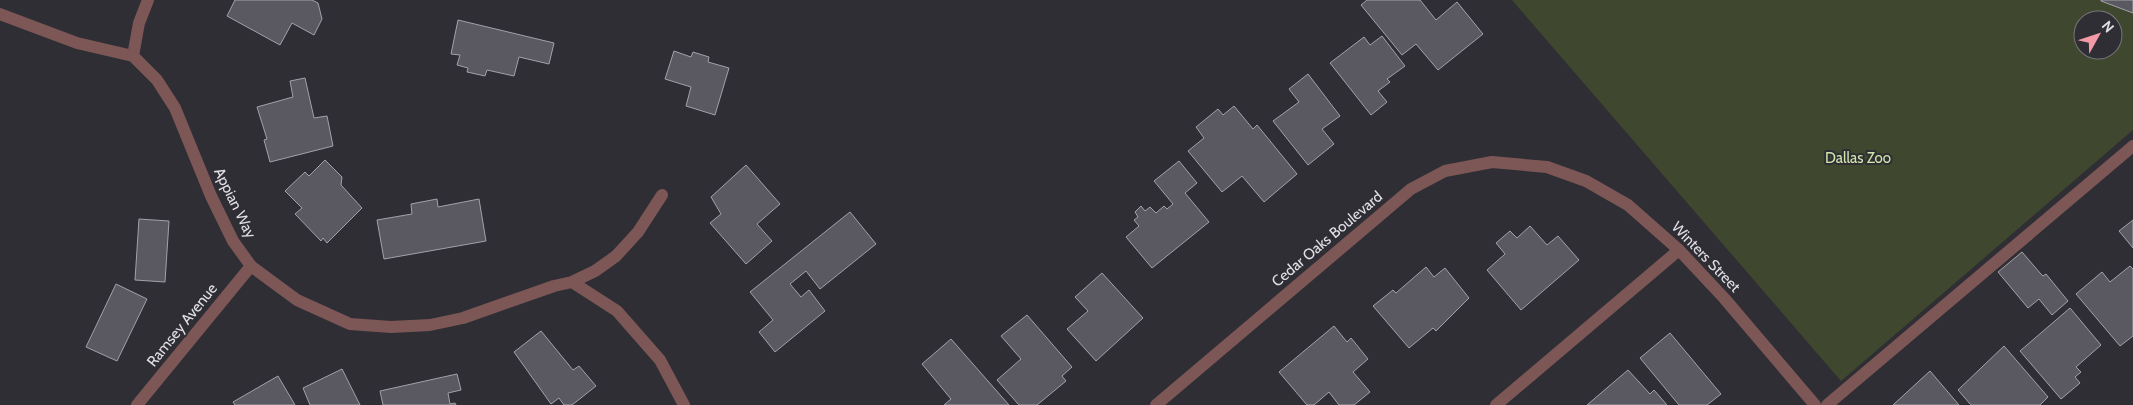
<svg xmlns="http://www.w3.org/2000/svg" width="2133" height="405" font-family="Cabin,sans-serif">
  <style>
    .green { fill: #3f472e; fill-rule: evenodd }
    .building { fill: #5a5860; stroke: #a3a2aa }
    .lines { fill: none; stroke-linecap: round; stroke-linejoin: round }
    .lane { stroke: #7c5756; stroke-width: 12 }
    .street { stroke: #7c5756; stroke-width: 12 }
    .labels { text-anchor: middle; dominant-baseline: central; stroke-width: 4; stroke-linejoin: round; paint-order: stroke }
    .park-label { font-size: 15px; fill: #d0e5aa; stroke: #2f2e35 }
    .street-label { font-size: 15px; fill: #e0dfe4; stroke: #2f2e35 }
  </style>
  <rect width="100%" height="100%" fill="#2f2e35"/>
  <path class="green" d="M 1512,0 L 2133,0 L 2133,130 L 1841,381 ZM 2083,20 L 2113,20 L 2113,50 L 2083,50 Z"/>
  <g class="building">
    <polygon points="235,0 312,0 318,3 322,19 314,35 292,23 280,45 227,16"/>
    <polygon points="1367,0 1420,0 1436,20 1457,2 1483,34 1438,70 1416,44 1402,55 1361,5"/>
    <polygon points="2101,0 2133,0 2133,13 2101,1"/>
    <polygon points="458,20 554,43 549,64 519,57 514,76 487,70 485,76 467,72 468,68 457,65 460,55 451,54"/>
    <polygon points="1382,36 1405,66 1387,79 1390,82 1378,91 1387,102 1371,115 1330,63 1364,37 1370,45"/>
    <polygon points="674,51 691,57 693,52 709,57 708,62 729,68 715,115 686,106 691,87 665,79"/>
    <polygon points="1308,74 1340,116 1322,129 1334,144 1308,165 1273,121 1299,102 1289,89"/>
    <polygon points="305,78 314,118 327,116 333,146 270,162 264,140 267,139 257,107 293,97 290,81"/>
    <polygon points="1234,106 1253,129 1257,125 1297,174 1264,202 1242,176 1222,192 1188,151 1204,138 1196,127 1218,109 1223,115"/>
    <polygon points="325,160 342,177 341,185 362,208 327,243 323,238 321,241 295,214 302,208 285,191 305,172 309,176"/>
    <polygon points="1179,161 1197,183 1185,193 1209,222 1152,268 1126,237 1139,226 1134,220 1138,217 1135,212 1141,206 1145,211 1150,207 1156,213 1164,206 1167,209 1173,204 1154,181"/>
    <polygon points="746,165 780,204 757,224 772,241 746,264 710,223 721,214 711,197"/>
    <polygon points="437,199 438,207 479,199 486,241 384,259 377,220 412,214 411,204"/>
    <polygon points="850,212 876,244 820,289 806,271 790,284 801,297 809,290 825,311 775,352 759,332 773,320 750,292"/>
    <polygon points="139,219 169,221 165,282 135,280"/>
    <polygon points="2133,220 2133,248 2119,231"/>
    <polygon points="1530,226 1547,245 1558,236 1579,260 1521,310 1487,270 1505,254 1496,243 1510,231 1517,238"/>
    <polygon points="2022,252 2040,273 2043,276 2046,274 2068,301 2052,315 2039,299 2028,308 1998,272"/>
    <polygon points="2130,266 2133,269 2133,336 2120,346 2076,294 2102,272 2110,282"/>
    <polygon points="1426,267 1434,277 1445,268 1469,298 1436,331 1433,328 1409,348 1373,306 1393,290 1396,293"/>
    <polygon points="1102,273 1143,318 1096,361 1067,329 1088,311 1075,297"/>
    <polygon points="116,284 147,299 117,361 86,347"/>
    <polygon points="2070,308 2101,345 2076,367 2081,372 2075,377 2080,383 2061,399 2020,351"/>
    <polygon points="1027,315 1072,367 1062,376 1066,381 1037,405 1019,405 997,380 1021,359 1001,336"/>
    <polygon points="1334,326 1347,342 1351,338 1368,359 1353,372 1370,392 1354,405 1339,405 1329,392 1314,405 1307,405 1279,372"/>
    <polygon points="541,331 573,370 579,366 596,386 572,405 564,405 559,398 551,404 514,352"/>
    <polygon points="1670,333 1721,394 1707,405 1679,405 1640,358"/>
    <polygon points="951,339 1009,405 944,405 951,399 922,364"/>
    <polygon points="2004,346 2048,397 2040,405 1971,405 1958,390"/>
    <polygon points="342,369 360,405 310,405 303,388"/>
    <polygon points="1628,370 1650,394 1654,390 1667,405 1587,405"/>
    <polygon points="1930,371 1959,405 1893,405"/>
    <polygon points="457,374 461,390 448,393 450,404 455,403 456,405 383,405 380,391"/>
    <polygon points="278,376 295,405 235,405 233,402"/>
  </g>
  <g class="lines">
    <g class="lane">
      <polyline points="1496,405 1679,250"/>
      <polyline points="1827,405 2133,146"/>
    </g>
    <g class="street">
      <polyline points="0,14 77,43 133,56 157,80 175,108 211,196 233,241 251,266 297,300 350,324 391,327 430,325 463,318 554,286 572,282 595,271 616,256 638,232 662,195"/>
      <polyline points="133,56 139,23 148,0"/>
      <polyline points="572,282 617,311 660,360 684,405"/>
      <polyline points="137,405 251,266"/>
      <polyline points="1156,405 1411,189 1445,171 1492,162 1547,167 1586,181 1628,205 1679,250 1724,298 1815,405"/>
    </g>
  </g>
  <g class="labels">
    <g class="park-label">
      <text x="1858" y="158">Dallas Zoo</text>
    </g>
    <g class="street-label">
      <text transform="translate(235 203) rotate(64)">Appian Way</text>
      <text transform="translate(1327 239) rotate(-40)">Cedar Oaks Boulevard</text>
      <text transform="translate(1706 257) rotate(46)">Winters Street</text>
      <text transform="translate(182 325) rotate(-51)">Ramsey Avenue</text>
    </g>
  </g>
  <g transform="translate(2098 35) rotate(50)"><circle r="24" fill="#2f2e35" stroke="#76757b"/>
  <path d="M0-4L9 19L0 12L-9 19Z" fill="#f49aa7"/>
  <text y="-8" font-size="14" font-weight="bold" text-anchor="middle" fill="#e0dfe4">N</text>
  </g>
</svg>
